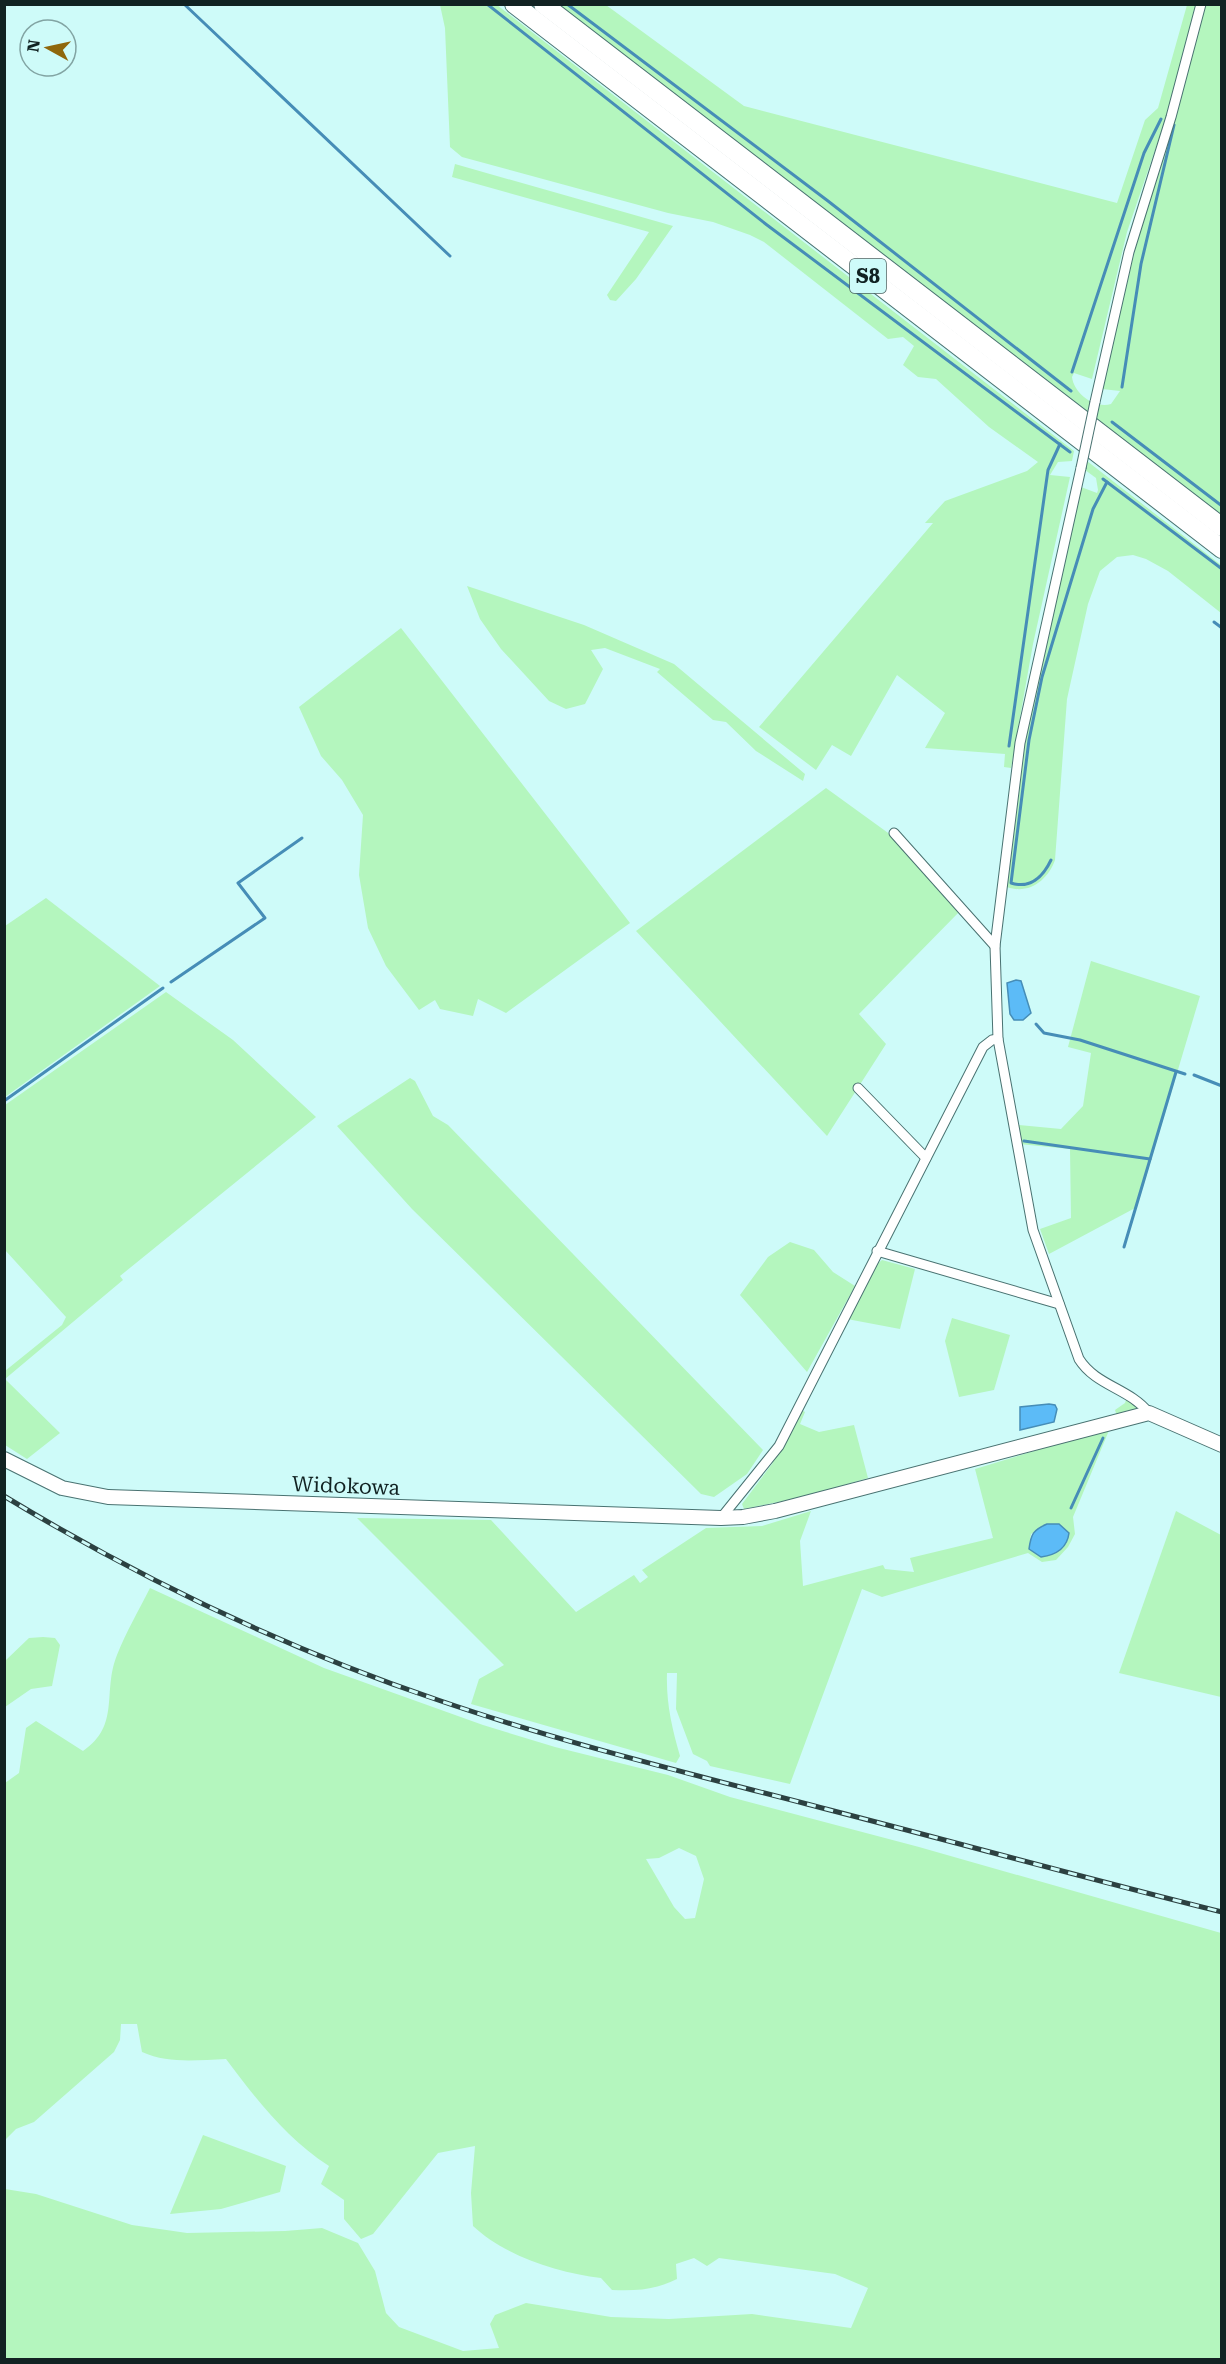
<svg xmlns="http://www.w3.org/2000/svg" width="1226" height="2364" font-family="'Roboto Serif',serif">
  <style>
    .green { fill: #b4f6be; fill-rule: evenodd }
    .water { fill: #5cbbf7; stroke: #468db7; stroke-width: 1.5 }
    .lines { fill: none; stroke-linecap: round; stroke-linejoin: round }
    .stream { stroke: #468db7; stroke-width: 3 }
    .street-casing { stroke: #497271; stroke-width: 11 }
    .secondary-casing { stroke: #497271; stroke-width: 16 }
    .highway-casing { stroke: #497271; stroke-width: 20 }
    .street { stroke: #fff; stroke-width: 9 }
    .secondary { stroke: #fff; stroke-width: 14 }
    .highway { stroke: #fff; stroke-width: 18 }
    .rail-casing { stroke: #2c4141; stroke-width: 5 }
    .rail { stroke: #cefbf9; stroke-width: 3; stroke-dasharray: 9; stroke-linecap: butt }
    .street-bridge-casing { stroke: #497271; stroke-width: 11; stroke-linecap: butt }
    .street-bridge { stroke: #fff; stroke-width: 9 }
    .labels { text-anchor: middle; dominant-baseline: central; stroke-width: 4.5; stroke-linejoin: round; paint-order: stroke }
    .shield { fill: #cefbf9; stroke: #4a6362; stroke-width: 1.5 }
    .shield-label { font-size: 20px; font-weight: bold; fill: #122 }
    .street-label { font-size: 21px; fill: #122; stroke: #cefbf9 }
  </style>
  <rect width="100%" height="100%" fill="#cefbf9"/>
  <g class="green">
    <polygon points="440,5 497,5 1074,451 1072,461 1058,462 1050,475 1070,477 1033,644 1011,768 1004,767 1005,754 925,748 945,713 897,675 851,756 832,745 816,770 759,727 933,523 925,523 945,501 1027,471 1038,462 989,427 936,379 918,377 903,365 914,346 903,337 888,339 764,242 750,235 713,222 668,213 462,157 450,147 445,28"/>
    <path d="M 559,5 L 606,5 L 744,106 L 1117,203 L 1145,120 L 1158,108 L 1187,5 L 1221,5 L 1221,515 ZM 1167,115 L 1102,389 L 1120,391 L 1111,404 C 1095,409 1074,394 1072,377 L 1074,373 L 1092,379 L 1127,232 Z"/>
    <polygon points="455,164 673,226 636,279 616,301 610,300 607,295 649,232 452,177"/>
    <path d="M 1087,461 L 1221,565 L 1221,613 L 1168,571 L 1146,559 L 1133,555 L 1117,557 L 1100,571 L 1088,604 L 1067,699 L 1055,860 C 1048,880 1029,895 1007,887 L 1021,763 L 1031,709 L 1081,487 L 1097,493 L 1098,490 L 1096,478 L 1085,470 Z"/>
    <polygon points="467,586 584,625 674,664 805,774 803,781 756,751 726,722 713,720 657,672 660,669 605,648 591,650 603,669 585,704 566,709 549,701 501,649 480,619"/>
    <polygon points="401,628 630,923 506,1013 478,999 473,1016 440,1009 435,1000 419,1010 386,966 368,928 359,875 363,815 342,780 321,756 299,707"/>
    <polygon points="826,788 902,843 961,910 859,1014 886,1044 827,1136 636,931"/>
    <polygon points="46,898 160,986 5,1097 5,926"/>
    <polygon points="1091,961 1200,996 1137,1207 1049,1254 1040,1229 1071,1218 1070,1149 1019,1144 1019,1125 1061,1129 1083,1106 1091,1053 1068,1047"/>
    <polygon points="166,992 233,1040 316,1117 120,1276 123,1280 5,1379 60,1433 27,1459 5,1445 5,1371 62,1325 66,1317 5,1250 5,1105"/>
    <polygon points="410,1078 415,1081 433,1116 448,1125 763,1450 747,1474 714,1497 701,1494 412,1209 337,1126"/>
    <polygon points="790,1242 814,1250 833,1272 855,1286 807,1372 740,1295 768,1257"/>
    <polygon points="882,1260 915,1269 900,1329 847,1319 876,1265"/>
    <polygon points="952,1318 1010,1335 994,1390 959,1397 945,1341"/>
    <polygon points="1127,1397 1137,1407 1136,1411 1117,1416 1115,1410 1125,1403"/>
    <polygon points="799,1408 805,1412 800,1424 819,1432 854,1425 868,1478 807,1496 744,1509 742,1504 772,1464"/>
    <path d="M 1110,1428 L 1073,1517 L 1075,1534 L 1068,1547 L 1056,1560 L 1042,1562 L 1028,1553 L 882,1597 L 862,1589 L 790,1784 L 710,1766 L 707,1761 L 693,1754 L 676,1709 L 677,1673 L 667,1673 C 666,1703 672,1728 680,1756 L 676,1763 L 471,1704 L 479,1679 L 504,1665 L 357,1518 L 491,1520 L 576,1612 L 634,1575 L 640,1583 L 648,1577 L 642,1570 L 706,1528 L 762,1526 L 811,1511 L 800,1541 L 803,1586 L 883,1565 L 885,1569 L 914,1572 L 910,1558 L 993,1538 L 975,1469 ZM 1047,1524 L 1059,1524 L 1029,1549 L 1031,1534 Z"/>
    <polygon points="1176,1511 1221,1535 1221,1697 1119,1673"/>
    <path d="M 150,1588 L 324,1668 L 483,1725 L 555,1747 L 668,1775 L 730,1797 L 919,1847 L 1221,1933 L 1221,2359 L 5,2359 L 5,2189 L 36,2194 L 132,2225 L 187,2233 L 285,2231 L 322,2228 L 358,2243 L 375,2271 L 386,2313 L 399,2327 L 463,2351 L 499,2348 L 490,2324 L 495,2315 L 526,2303 L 611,2317 L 669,2319 L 752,2314 L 851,2328 L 868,2288 L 835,2274 L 719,2258 L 707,2266 L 694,2258 L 676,2264 L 677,2279 C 655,2290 636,2291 612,2290 L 601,2278 C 558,2273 505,2256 473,2226 L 471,2193 L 475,2146 L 438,2153 L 373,2234 L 361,2239 L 344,2219 L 344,2200 L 321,2184 L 329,2166 C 287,2139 256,2099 226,2059 C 197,2060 169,2064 142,2052 L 137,2024 L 121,2024 L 120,2040 L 114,2052 L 34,2122 L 16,2129 L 5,2140 L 5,1783 L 19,1773 L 26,1728 L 36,1721 L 83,1751 C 121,1725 102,1692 117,1655 C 126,1632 139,1610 150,1588 ZM 679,1848 L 696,1856 L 704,1879 L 695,1918 L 685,1919 L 674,1907 L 646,1859 L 659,1858 Z"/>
    <polygon points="43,1637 55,1638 60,1645 52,1686 31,1689 5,1707 5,1661 29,1638"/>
    <polygon points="203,2135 286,2166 280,2192 221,2209 170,2214"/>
  </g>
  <g class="water">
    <polygon points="1016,980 1021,981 1031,1013 1023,1020 1014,1020 1010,1014 1007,983"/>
    <polygon points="1049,1404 1055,1405 1057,1409 1054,1422 1020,1430 1020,1407"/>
    <path d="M 1047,1524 L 1059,1524 L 1069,1533 C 1067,1549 1056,1555 1041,1557 L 1029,1549 C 1031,1534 1033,1530 1047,1524 Z"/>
  </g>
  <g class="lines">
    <g class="stream">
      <polyline points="184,4 450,256"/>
      <polyline points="487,4 767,225 1070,452"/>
      <polyline points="567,4 828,201 1071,391"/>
      <polyline points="1072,372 1144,153 1161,119"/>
      <polyline points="1122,387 1141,264 1174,125"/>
      <polyline points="1112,422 1222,506"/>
      <polyline points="1103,479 1222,569"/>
      <polyline points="1214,622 1222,628"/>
      <polyline points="1009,746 1048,470 1060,444"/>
      <path d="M 1051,860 C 1043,877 1030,889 1011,883 L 1029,740 L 1042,677 L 1093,509 L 1107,482"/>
      <polyline points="171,982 265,918 238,883 302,838"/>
      <polyline points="1036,1024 1044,1033 1080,1040 1185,1074"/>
      <polyline points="1194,1075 1222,1086"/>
      <polyline points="4,1101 163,988"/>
      <polyline points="1024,1141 1150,1159"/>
      <polyline points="1124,1247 1176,1072"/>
      <polyline points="1071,1508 1103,1438"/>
    </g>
    <defs>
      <g id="street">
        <polyline points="1095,402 1129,252 1171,117 1201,4"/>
        <path d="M 1081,468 L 1020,743 L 995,946 L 998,1039 L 1033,1230 L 1079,1359 C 1096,1386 1129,1388 1149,1413"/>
        <polyline points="894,833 995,946"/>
        <polyline points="858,1088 926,1158"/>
        <polyline points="877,1251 1059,1304"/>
        <polyline points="721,1518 779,1446 983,1047 992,1040 998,1039"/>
      </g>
      <polyline id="secondary" points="4,1459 62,1488 108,1497 721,1518 743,1517 775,1511 1149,1413 1222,1445"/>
      <g id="highway">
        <polyline points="514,4 1222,549"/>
        <polyline points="543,4 1222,527"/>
      </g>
    </defs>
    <use href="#street" class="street-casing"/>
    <use href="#secondary" class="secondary-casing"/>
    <use href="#highway" class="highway-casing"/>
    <use href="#street" class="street"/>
    <use href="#secondary" class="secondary"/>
    <use href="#highway" class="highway"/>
    <defs>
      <path id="rail" d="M 4,1496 C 141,1579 287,1649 438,1700 C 565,1744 696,1775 826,1809 C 958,1843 1089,1879 1222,1912"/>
    </defs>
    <use href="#rail" class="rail-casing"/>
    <use href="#rail" class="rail"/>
    <defs>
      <polyline id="street-bridge" points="1081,468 1095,402"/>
    </defs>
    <use href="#street-bridge" class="street-bridge-casing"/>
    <use href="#street-bridge" class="street-bridge"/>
  </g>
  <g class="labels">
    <rect class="shield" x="850" y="259" width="36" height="34" rx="4.5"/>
    <g class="shield-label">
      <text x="868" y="276">S8</text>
    </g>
    <g class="street-label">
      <text transform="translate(346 1486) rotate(2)">Widokowa</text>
    </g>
  </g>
  <rect width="1226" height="2364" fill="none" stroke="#112222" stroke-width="12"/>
  <g transform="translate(48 48) rotate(278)"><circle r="28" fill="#cefbf9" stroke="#82a4a3" stroke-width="1.5"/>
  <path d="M0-4.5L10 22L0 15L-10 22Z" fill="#8f670c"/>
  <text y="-9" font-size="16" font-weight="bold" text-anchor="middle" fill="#112222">N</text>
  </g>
</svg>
